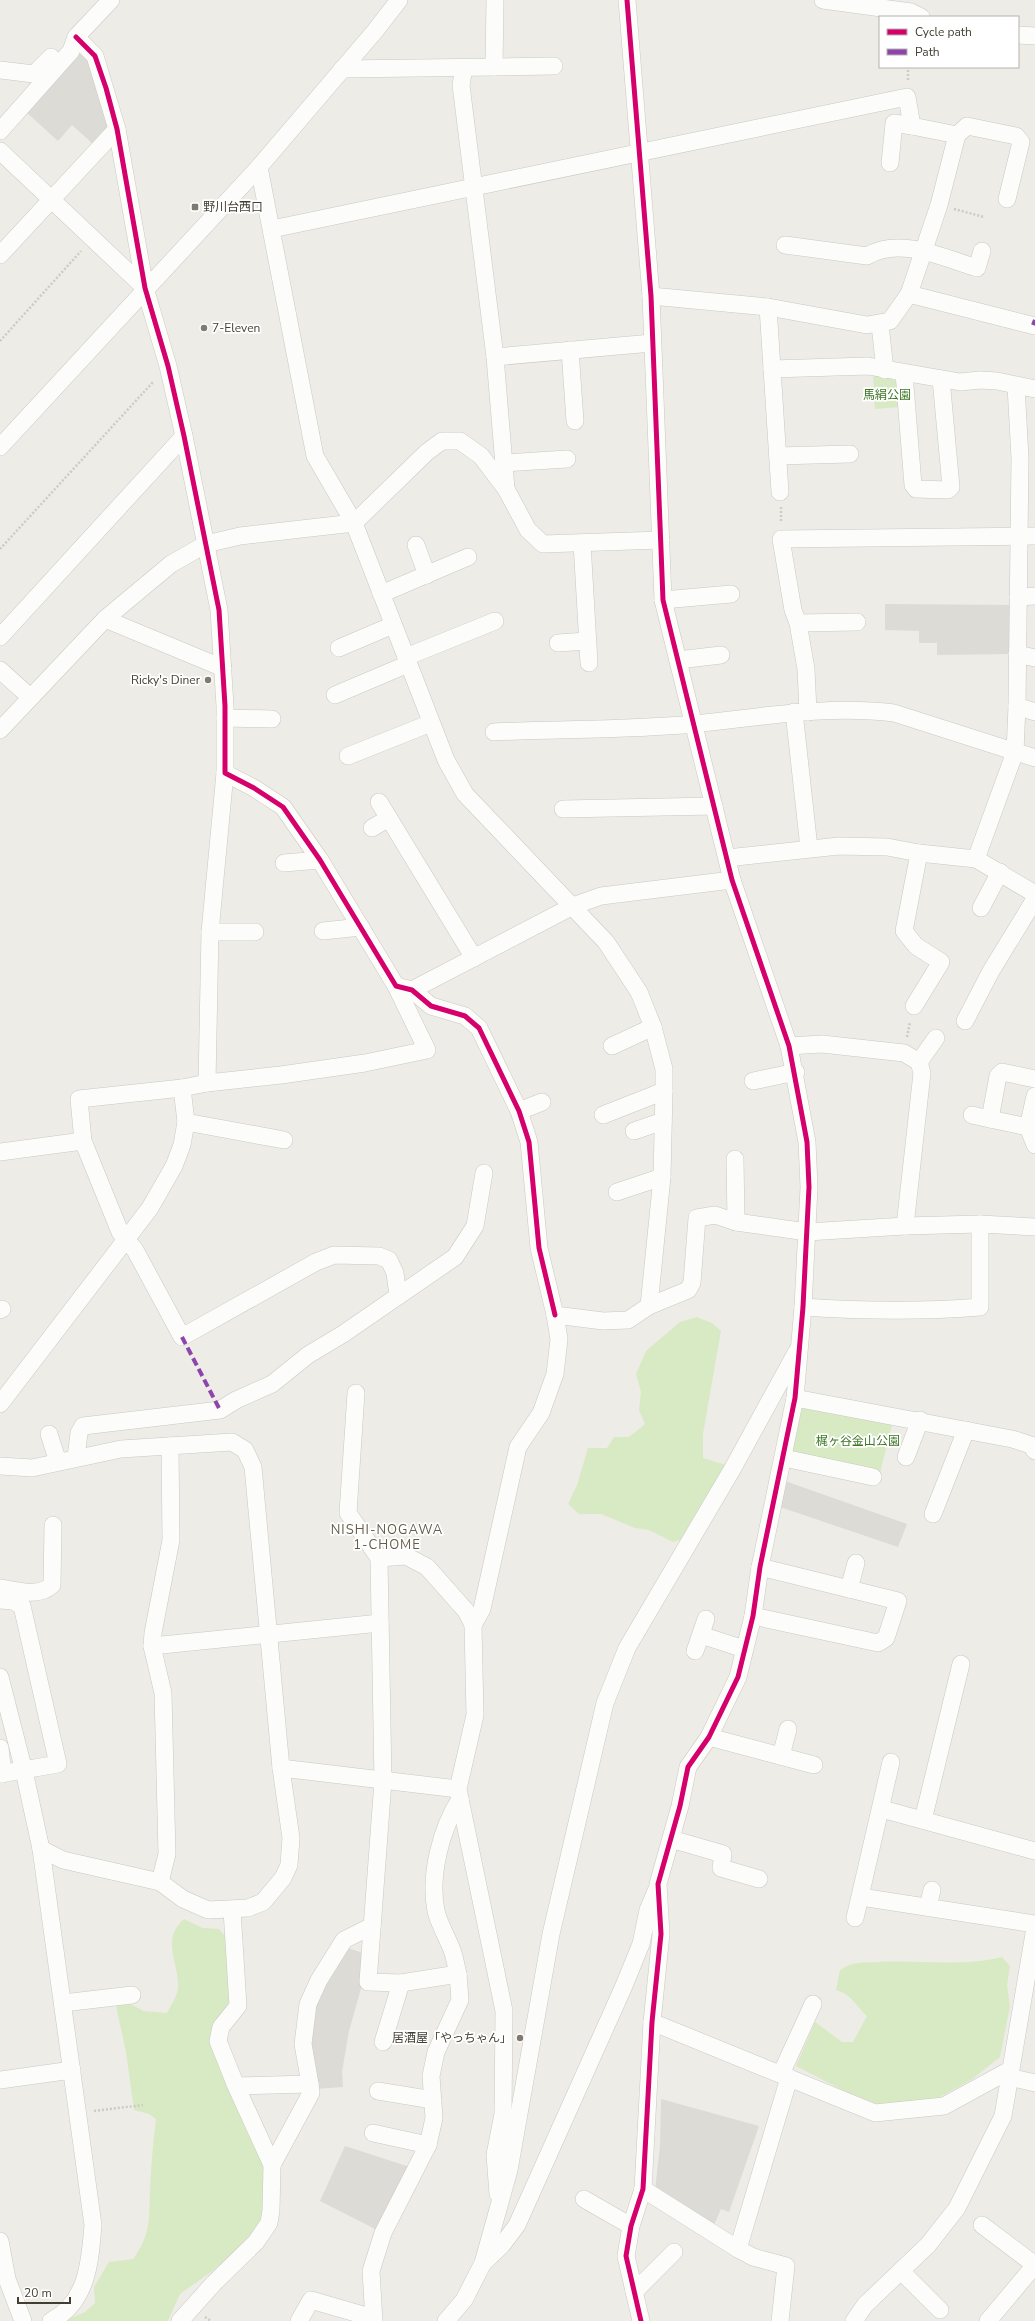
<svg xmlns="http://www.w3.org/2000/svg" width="1035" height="2321" font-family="'Nunito Sans','Noto Sans JP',sans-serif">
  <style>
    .green { fill: #d8eac4 }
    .parking { fill: #dddbd6 }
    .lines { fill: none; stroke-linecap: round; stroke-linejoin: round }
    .minor-casing { stroke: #cac8c2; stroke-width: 18 }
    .path { stroke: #cccbc6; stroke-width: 2.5; stroke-dasharray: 2 2; stroke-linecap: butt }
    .minor { stroke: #fcfcfb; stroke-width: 17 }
    .quiet { stroke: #8e44ad; stroke-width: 4; stroke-dasharray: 8 4; stroke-linecap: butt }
    .cycleway-casing { stroke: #fff; stroke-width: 8 }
    .cycleway { stroke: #d6006c; stroke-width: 5 }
    .poi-dot { fill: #7f7b71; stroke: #fff; stroke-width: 1.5 }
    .labels { text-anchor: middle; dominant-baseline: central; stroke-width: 3.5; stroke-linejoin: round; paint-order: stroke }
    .poi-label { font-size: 12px; fill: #433e32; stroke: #fff; text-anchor: start }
    .park-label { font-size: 12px; fill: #3d7624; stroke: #fff }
    .neighbourhood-label { font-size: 13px; letter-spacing: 1px; fill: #665d49; stroke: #fff }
  </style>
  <rect width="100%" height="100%" fill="#eeece6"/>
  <g class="green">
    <polygon points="873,375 886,375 898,383 900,407 875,409"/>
    <path d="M 697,1317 L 712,1323 L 721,1331 L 703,1434 L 703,1458 L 726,1465 C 709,1490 696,1515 680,1540 L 673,1542 L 649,1530 L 635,1528 L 601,1514 L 579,1514 L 568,1504 L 577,1485 L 588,1448 L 607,1448 L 614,1437 L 629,1437 L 645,1424 L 639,1410 L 641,1392 L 636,1374 L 646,1351 L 680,1322 Z"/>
    <polygon points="801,1402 893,1421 880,1473 790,1453"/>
    <path d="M 184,1919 L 203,1928 L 219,1929 L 225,1936 L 230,2000 L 220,2018 L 266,2170 L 266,2211 L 251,2234 L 231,2255 L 211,2272 L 180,2294 L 168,2321 L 64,2321 L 85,2312 L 95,2303 L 94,2287 L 109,2262 L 133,2259 C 151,2234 149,2219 150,2189 C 151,2166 153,2142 156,2119 L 149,2114 L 134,2110 L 126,2052 L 116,2006 L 130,2004 L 144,2011 L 167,2013 C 170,2007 175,1999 177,1993 C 183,1967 158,1942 184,1919 Z"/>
    <path d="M 1002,1957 L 1010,1966 L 1007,1985 L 1010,2006 L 1000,2057 L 971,2080 L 938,2098 L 881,2105 L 850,2094 L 796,2066 L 815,2022 L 842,2042 L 853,2042 L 867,2016 C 856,2006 851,1994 836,1990 L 840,1970 C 854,1961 862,1963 878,1962 C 919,1960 962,1967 1002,1957 Z"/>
  </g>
  <g class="parking">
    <polygon points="77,50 90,58 112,121 92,143 72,125 58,141 24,110"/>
    <polygon points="885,604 1015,605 1014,654 937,655 937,643 919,643 919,631 885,630"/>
    <polygon points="785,1481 907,1524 898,1547 780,1507"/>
    <polygon points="348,1948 366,1954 364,1978 349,2031 342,2072 343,2087 315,2089 311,2056 312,2022 317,2002 331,1973"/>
    <polygon points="661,2099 759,2126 729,2212 721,2209 714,2225 655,2190 660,2146"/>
    <polygon points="345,2146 416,2169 383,2233 320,2201"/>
  </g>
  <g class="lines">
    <defs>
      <g id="minor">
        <polyline points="627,0 651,296 663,600 732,880 789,1046 807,1142 809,1187 803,1307 795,1398 760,1567 753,1616 738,1677 709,1737 688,1767 680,1806 658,1884 661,1934 652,2022 643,2189 631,2226 626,2256 641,2321"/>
        <polyline points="823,0 911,12 921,17"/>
        <polyline points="1018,35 1035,36"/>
        <polyline points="76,37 95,56 117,129 145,288 168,366 184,436 219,610 225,706 225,773 210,932 207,1083"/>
        <polyline points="494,67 554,66"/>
        <polyline points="464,68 461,85 495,357 506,489"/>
        <polyline points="342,69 494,67 495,0"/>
        <polyline points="0,70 34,74 51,57"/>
        <polyline points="0,131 71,51 76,37 111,0"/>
        <polyline points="957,135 967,126 1016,136 1021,142 1007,199"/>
        <polyline points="0,151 145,288"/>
        <polyline points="890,163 894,123 912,126"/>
        <polyline points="259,167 315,456 354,523 446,760 465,794 606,942 639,992 653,1027 664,1069 664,1091 662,1177 649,1306"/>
        <polyline points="272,229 907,97 912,126 957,135 939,205 909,294 890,321 867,325 768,307 651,296"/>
        <path d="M 785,245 L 867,256 C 899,236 944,258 977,268 L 982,251"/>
        <polyline points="0,255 117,129"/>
        <polyline points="909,294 1035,326"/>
        <polyline points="768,307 780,492"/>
        <polyline points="880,325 885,370"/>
        <polyline points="570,350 575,421"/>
        <polyline points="495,357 652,343"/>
        <polyline points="772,369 868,366 960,382 980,380 997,381 1035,389"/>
        <polyline points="904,373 913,485 916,489 948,490 951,487 941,379"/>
        <polyline points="0,447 259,167 375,31 399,0"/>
        <polyline points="778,456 850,454"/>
        <polyline points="504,463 567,459"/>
        <polyline points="582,543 589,663"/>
        <polyline points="416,545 427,575"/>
        <polyline points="381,594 468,557"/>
        <polyline points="1018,597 1035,596"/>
        <polyline points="663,600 731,594"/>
        <polyline points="105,619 223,668"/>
        <polyline points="798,623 857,622"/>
        <polyline points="0,637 184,436"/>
        <polyline points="558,643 587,641"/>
        <polyline points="339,648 393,625"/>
        <polyline points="1017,654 1035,658"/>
        <polyline points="406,657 495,621"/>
        <polyline points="678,660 721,655"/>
        <polyline points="0,670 30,697"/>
        <polyline points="335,695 408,664"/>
        <polyline points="1017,706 1035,712"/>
        <polyline points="794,712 809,848"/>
        <polyline points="808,712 806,669 798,623 793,610 781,539 1035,536"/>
        <polyline points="225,718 272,719"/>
        <polyline points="0,730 105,619 171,564 206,544 240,536 354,523 427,452 442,441 460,441 481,456 506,489 528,530 543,544 661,540"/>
        <path d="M 494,732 C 560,729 630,730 694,724 C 761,717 827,705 894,713 L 1035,758"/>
        <polyline points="348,756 431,723"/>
        <polyline points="225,773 254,788 283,807 320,860 396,986 427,1050 365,1063 281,1075 207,1083 182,1088 79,1099 83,1141 120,1232 135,1250 182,1337 316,1262 334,1255 379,1256 389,1260 395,1273 398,1296"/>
        <polyline points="379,802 474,958"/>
        <polyline points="563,809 714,806"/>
        <polyline points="372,828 389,818"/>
        <polyline points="727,858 839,846 887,847 919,853 976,859 1035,894"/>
        <polyline points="976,859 1015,752 1017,706 1020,458 1016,386"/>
        <polyline points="284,863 320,860"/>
        <polyline points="981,908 1000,872"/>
        <polyline points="323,931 361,927"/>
        <polyline points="210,932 255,932"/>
        <polyline points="396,986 412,990 431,1006 465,1016 479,1028 519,1111 529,1142 539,1248 555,1315"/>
        <polyline points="412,990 573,906 601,896 732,880"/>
        <polyline points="914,1006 941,962 916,946 904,931 919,853"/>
        <polyline points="965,1021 991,971 1035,899"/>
        <polyline points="612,1046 653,1027"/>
        <polyline points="789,1046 822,1044 904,1053 919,1062 922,1073 905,1226"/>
        <polyline points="919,1062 936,1038"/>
        <polyline points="753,1081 796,1072"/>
        <polyline points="1035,1096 1028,1127 1035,1145"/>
        <polyline points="519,1111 542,1102"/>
        <polyline points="603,1115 664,1091"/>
        <polyline points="972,1115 990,1119"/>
        <polyline points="186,1122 284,1140"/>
        <polyline points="1028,1127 990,1119 998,1076 1002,1072 1035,1079"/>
        <polyline points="634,1131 663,1121"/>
        <polyline points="0,1152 83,1141"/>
        <polyline points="735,1159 736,1222"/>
        <polyline points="617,1192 662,1177"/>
        <path d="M 803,1307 C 863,1311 919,1312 980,1307 L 980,1224"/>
        <polyline points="0,1310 2,1309"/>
        <polyline points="356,1393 348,1513 379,1558"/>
        <polyline points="795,1398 1012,1439 1031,1445 1035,1451"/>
        <polyline points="0,1404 150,1208 174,1166 182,1145 186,1122 182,1088"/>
        <polyline points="49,1434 58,1462"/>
        <polyline points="906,1457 920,1420"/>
        <polyline points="76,1458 79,1433 83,1426 220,1410 236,1400 272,1384 308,1355 343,1334 455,1257 475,1226 484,1173"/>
        <polyline points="784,1458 873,1477"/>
        <polyline points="0,1466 32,1468 121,1449 232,1442 245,1450 253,1467 281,1768 291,1838 289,1865 283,1878 263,1902 248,1908 208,1910 183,1899 160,1882 63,1860 41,1849"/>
        <polyline points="933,1514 966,1430"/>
        <path d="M 406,1556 L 427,1567 L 466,1611 L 473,1625 L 475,1715 L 458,1789 L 460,1799 C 441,1829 429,1875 436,1911 C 439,1924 447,1937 452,1950 C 455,1958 456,1966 458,1974 L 401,1983 L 368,1982 L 383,1781 L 379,1558 Z"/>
        <path d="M 0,1588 C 17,1590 38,1598 52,1585 L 53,1525"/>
        <polyline points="849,1589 856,1563"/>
        <polyline points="0,1600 13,1601 22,1606 58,1764 0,1774"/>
        <polyline points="753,1616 878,1643 886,1638 898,1601 760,1567"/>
        <polyline points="473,1625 482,1609 518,1447 541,1413 555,1374 559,1339 555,1315 603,1321 628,1320 649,1306 688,1290 692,1283 697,1218 715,1215 736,1222 807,1232 905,1226 980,1224 1035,1227"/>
        <polyline points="701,1635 744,1649"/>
        <polyline points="152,1646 380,1623"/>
        <polyline points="695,1651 706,1619"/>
        <path d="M 0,1677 L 24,1771 L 41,1849 L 93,2225 C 90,2261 88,2302 51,2321"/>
        <polyline points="709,1737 814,1765"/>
        <polyline points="0,1748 3,1774"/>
        <polyline points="781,1756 788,1729"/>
        <polyline points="281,1768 458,1789"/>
        <polyline points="460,1799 504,2011 503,2114 495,2155 498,2194"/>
        <polyline points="882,1809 1035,1851"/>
        <polyline points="923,1820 961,1664"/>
        <polyline points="671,1839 723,1854 721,1868 759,1879"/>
        <polyline points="160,1882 167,1854 163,1693 152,1646 153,1633 171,1540 170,1446"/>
        <polyline points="861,1897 1035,1924"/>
        <polyline points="928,1907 932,1890"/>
        <polyline points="855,1918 891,1762"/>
        <polyline points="63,2003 132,1995"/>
        <polyline points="652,2022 875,2113 944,2106 1010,2070"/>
        <polyline points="383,2042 401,1983"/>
        <polyline points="781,2074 813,2004"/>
        <polyline points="1009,2077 1035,2083"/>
        <polyline points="0,2080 72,2070"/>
        <polyline points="236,2086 310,2084 303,2044 308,2004 319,1980 344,1940 372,1926"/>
        <polyline points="378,2091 433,2100"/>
        <polyline points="373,2133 428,2145"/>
        <polyline points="272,2165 311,2093 310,2084"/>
        <polyline points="643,2189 738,2249 789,2078"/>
        <polyline points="584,2199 631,2226"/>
        <polyline points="982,2225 1035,2265"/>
        <polyline points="0,2241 7,2279 23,2321"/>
        <polyline points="738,2249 753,2257 786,2266 780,2321"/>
        <polyline points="483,2263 502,2245 517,2225 623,1988 641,1944 648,1910 656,1891"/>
        <polyline points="901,2271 940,2310"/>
        <polyline points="634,2292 674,2252"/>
        <polyline points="180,2321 214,2283 256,2242 269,2223 271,2210 272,2165 236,2086 218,2041 221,2027 238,2006 232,1910"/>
        <polyline points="299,2321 311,2300 373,2318"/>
        <polyline points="374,2321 371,2271 383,2233 428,2145 434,2118 431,2076 436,2052 460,2000 458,1974"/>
        <polyline points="446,2321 464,2300 483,2263 509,2170 551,1934 605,1703 627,1648 733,1468 797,1351"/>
        <polyline points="854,2321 865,2305 928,2245 957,2208 1003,2116 1035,1928"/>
        <polyline points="988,2321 1035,2265"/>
      </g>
    </defs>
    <use href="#minor" class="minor-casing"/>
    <g class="path">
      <polyline points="908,80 908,67"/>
      <polyline points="954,209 984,217"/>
      <polyline points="0,341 81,251"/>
      <polyline points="781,507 781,522"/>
      <polyline points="0,549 154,381"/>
      <polyline points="907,1037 910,1022"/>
      <polyline points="94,2111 143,2105"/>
      <polyline points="205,2317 211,2321"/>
    </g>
    <use href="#minor" class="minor"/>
    <g class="quiet">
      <polyline points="1033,325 1035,320"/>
      <polyline points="182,1337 220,1410"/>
    </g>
    <defs>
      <g id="cycleway">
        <polyline points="627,0 651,296 663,600 732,880 789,1046 807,1142 809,1187 803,1307 795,1398 760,1567 753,1616 738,1677 709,1737 688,1767 680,1806 658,1884 661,1934 652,2022 643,2189 631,2226 626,2256 641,2321"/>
        <polyline points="76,37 95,56 106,88 117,129 145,288 168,366 184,436 219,610 225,706 225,773 254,788 283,807 320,860 396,986 412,990 431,1006 465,1016 479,1028 519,1111 529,1142 539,1248 555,1315"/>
      </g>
    </defs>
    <use href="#cycleway" class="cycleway-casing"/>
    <use href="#cycleway" class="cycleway"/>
  </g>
  <g class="poi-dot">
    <rect x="191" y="203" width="8" height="8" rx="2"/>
    <circle cx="204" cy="328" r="4"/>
    <circle cx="208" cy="680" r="4"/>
    <circle cx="520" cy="2038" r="4"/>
  </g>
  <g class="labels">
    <g class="poi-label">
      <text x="203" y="207">野川台西口</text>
      <text x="212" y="328">7-Eleven</text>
      <text x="200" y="680" text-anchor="end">Ricky's Diner</text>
      <text x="512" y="2038" text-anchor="end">居酒屋「やっちゃん」</text>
    </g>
    <g class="park-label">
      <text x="887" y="395">馬絹公園</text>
      <text x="858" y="1441">梶ヶ谷金山公園</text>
    </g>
    <g class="neighbourhood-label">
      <text x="387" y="1530">NISHI-NOGAWA<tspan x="387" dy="15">1-CHOME</tspan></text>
    </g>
  </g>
  <rect x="879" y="16" width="140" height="52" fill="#ffffff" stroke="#b4b2ad"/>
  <rect x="887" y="29" width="20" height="6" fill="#d6006c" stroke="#b4b2ad"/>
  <text x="915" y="36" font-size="12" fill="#433e32">Cycle path</text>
  <rect x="887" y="49" width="20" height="6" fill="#8e44ad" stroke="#b4b2ad"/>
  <text x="915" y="56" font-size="12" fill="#433e32">Path</text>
  <path d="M18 2297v6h52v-6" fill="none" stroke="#433e32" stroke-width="2"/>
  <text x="24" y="2297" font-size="12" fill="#433e32" stroke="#ffffff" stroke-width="3" paint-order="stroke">20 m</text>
</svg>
